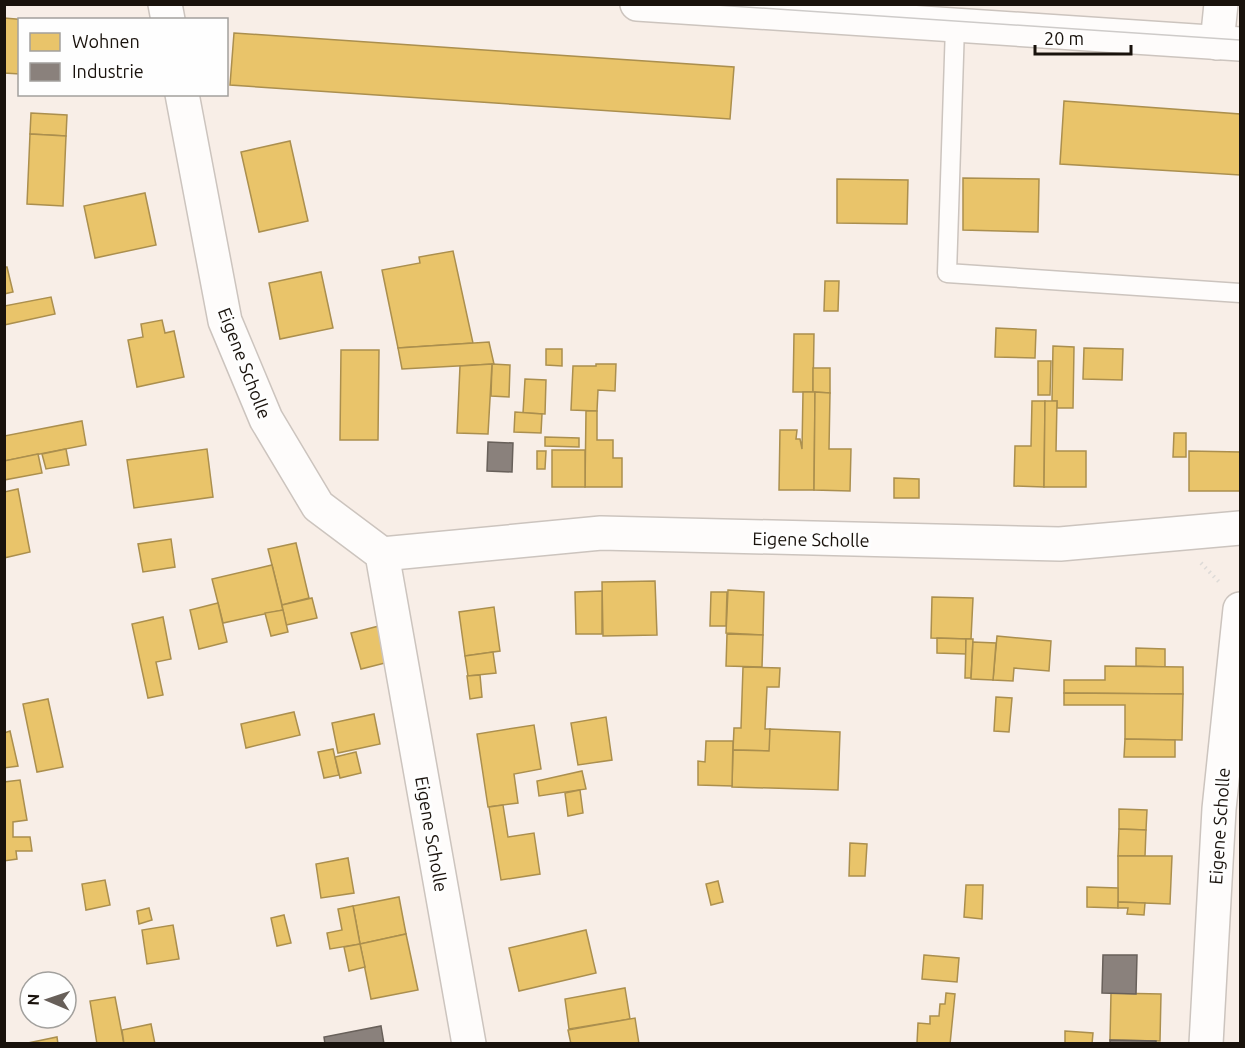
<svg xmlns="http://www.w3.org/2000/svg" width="1245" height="1048" font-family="Ubuntu,sans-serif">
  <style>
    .homes { fill: #e9c46a; stroke: #ab8f4e; stroke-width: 1.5 }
    .industry { fill: #8a817c; stroke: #68605a; stroke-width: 1.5 }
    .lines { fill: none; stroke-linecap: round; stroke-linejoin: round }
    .service-casing { stroke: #ccc4be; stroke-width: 21 }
    .minor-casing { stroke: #ccc4be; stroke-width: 36 }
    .tertiary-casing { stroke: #ccc4be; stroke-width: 36 }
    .path { stroke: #dddad7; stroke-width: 4; stroke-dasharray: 1.5 4.5; stroke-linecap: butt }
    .service { stroke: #fefcfb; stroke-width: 18 }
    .minor { stroke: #fefcfb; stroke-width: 33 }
    .tertiary { stroke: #fefcfb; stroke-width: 33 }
    .tram { stroke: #cecbc9; stroke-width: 1.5 }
    .labels { text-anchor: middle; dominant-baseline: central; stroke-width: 6; stroke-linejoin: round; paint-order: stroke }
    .street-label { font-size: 18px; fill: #19120c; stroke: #fefefe }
  </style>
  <rect width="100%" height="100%" fill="#f8eee7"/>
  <g class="homes">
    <polygon points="4,18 28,20 20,20 20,74 4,73"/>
    <polygon points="234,33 734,67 730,119 230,85"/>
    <polygon points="1064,101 1240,114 1240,175 1060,164"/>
    <polygon points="31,113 67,115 66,136 30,134"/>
    <polygon points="30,134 66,136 63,206 27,204"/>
    <polygon points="290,141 308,221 259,232 241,152"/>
    <polygon points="963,178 1039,179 1038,232 963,230"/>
    <polygon points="837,179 908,180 907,224 837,223"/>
    <polygon points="145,193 156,245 95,258 84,206"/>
    <polygon points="453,251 473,343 398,348 382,270 420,263 419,257"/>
    <polygon points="4,267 7,267 13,292 4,294"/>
    <polygon points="321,272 333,328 280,339 269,283"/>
    <polygon points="825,281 839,281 838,311 824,311"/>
    <polygon points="51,297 55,314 4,325 4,306"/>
    <polygon points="162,320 165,333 174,331 184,377 137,387 128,340 143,337 141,324"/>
    <polygon points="996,328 1036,330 1035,358 995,357"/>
    <polygon points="794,334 814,334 813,392 793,392"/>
    <polygon points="489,342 494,364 402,369 398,348"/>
    <polygon points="1053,346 1074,347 1073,408 1057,408 1057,401 1052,401"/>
    <polygon points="1084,348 1123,349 1122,380 1083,379"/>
    <polygon points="546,349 562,349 562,366 546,365"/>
    <polygon points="341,350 379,350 378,440 340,440"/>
    <polygon points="1038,361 1051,361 1050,395 1038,395"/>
    <polygon points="492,364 510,365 509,397 491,396"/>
    <polygon points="492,364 488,434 457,433 460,366"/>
    <polygon points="596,364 616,364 615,391 598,390 597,411 571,410 573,366 596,366"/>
    <polygon points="813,368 830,368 830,393 813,392"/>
    <polygon points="525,379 546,380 545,414 523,413"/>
    <polygon points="803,392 815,392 814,490 779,490 780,430 797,430 796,439 800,439 802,449"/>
    <polygon points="815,392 830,393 829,449 851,449 850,491 814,490"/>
    <polygon points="1032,401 1045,401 1044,487 1014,486 1015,446 1031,446"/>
    <polygon points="1045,401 1057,401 1056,451 1086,451 1086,487 1044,487"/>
    <polygon points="586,411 597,411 597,440 613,440 613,458 622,458 622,487 585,487"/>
    <polygon points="515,412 542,414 541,433 514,432"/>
    <polygon points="82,421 86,445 4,461 4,436"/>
    <polygon points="1174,433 1186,433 1186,457 1173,457"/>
    <polygon points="545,437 579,438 579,447 545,446"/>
    <polygon points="66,449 69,465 46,469 42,454"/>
    <polygon points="207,449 213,497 134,508 127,460"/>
    <rect x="552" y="450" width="33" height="37"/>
    <polygon points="537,451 546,451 545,469 537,469"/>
    <polygon points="1189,451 1240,452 1240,491 1189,491"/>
    <polygon points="38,454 42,473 4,480 4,461"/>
    <polygon points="894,478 919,479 919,498 894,498"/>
    <polygon points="18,489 30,552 4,558 4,492"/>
    <polygon points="171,539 175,567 143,572 138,544"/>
    <polygon points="296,543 309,598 282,605 268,549"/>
    <polygon points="272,565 283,610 223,623 212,579"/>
    <polygon points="655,581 657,635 603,636 602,582"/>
    <polygon points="728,590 764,592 763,635 726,633"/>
    <polygon points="602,591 602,634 576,634 575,592"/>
    <polygon points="711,592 727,592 726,626 710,626"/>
    <polygon points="932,597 973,598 971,639 931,638"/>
    <polygon points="312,598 317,618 286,625 282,605"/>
    <polygon points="218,603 227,642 199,649 190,610"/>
    <polygon points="494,607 500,651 465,656 459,612"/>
    <polygon points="283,610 288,632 271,636 265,613"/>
    <polygon points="163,617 171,659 156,662 163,695 148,698 132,624"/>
    <polygon points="379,626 389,662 361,669 351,633"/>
    <polygon points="727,634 763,635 762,667 726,666"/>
    <polygon points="997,636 1051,641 1049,671 1014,668 1013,681 993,680"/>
    <polygon points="937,638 966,639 966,654 937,653"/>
    <polygon points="966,639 973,639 971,678 965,678"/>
    <polygon points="973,642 996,643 993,680 971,679"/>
    <polygon points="1136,648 1165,649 1165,667 1136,666"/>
    <polygon points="493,652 496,673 468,676 465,656"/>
    <polygon points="1105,666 1183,667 1183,694 1064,693 1064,680 1105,680"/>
    <polygon points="743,667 780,668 779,687 767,687 765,729 770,729 770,751 733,750 734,728 741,728"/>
    <polygon points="480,675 482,697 470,699 467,676"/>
    <polygon points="1064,693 1183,694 1182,740 1125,739 1125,705 1064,705"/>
    <polygon points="996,697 1012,698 1009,732 994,731"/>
    <polygon points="48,699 63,767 37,772 23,704"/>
    <polygon points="294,712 300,735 246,748 241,724"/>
    <polygon points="374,714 380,744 338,753 332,723"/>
    <polygon points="606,717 612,760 578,765 571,723"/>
    <polygon points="534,725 541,769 514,774 518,803 488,807 477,734"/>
    <polygon points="770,729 840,732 838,790 732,787 733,750 769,751"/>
    <polygon points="10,731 18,766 4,768 4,733"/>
    <polygon points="1125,739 1175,740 1175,757 1124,757"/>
    <polygon points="706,741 733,741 732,786 698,785 698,761 705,762"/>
    <polygon points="333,749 339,775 324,778 318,752"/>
    <polygon points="356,752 361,773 340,778 335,757"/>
    <polygon points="582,771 586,789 539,796 537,781"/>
    <polygon points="20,780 27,820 13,822 13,837 30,837 32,851 16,851 17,859 4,861 4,782"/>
    <polygon points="580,790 583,813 568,816 565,793"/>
    <polygon points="503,805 508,837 534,833 540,874 501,880 489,807"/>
    <polygon points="1119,809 1147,810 1146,830 1119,829"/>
    <polygon points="1119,829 1146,830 1145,856 1118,856"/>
    <polygon points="850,843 867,844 865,876 849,876"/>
    <polygon points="1118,856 1172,856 1170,904 1118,902"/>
    <polygon points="348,858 354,893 321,898 316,864"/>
    <polygon points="105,880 110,905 86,910 82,884"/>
    <polygon points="718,881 723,902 711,905 706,884"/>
    <polygon points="966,885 983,885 982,919 964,917"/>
    <polygon points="1087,887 1118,888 1118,908 1087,907"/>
    <polygon points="399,897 406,934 360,944 353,906"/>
    <polygon points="1118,902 1145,903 1144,915 1127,914 1128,908 1118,908"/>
    <polygon points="353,906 360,944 330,949 327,933 342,930 338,909"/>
    <polygon points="149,908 152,920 139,924 137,911"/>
    <polygon points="284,915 291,943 277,946 271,918"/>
    <polygon points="173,925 179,959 147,964 142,930"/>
    <polygon points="586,930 596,973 519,991 509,948"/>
    <polygon points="406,934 418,990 371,999 360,944"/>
    <polygon points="360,944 365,967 349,971 344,947"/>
    <polygon points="924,955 959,958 957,982 922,979"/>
    <polygon points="625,988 630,1019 569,1029 565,999"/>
    <polygon points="946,993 955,994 950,1044 917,1043 918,1023 930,1024 930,1016 939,1016 940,1004 945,1004"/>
    <polygon points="1111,993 1161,994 1160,1041 1110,1040"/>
    <polygon points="115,997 124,1044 97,1044 90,1001"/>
    <polygon points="635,1018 639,1044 571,1044 568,1030"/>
    <polygon points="151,1024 155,1044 124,1044 122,1030"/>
    <polygon points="1065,1031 1093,1033 1092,1044 1065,1044"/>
    <polygon points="57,1037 58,1044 23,1044"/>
  </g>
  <g class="industry">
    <polygon points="488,442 513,443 512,472 487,471"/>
    <polygon points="1103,955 1137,955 1136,994 1102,993"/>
    <polygon points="381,1026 384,1044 325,1044 324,1037"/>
    <polygon points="1110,1040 1156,1041 1156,1044 1110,1044"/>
  </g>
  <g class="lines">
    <defs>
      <polyline id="service" points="955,26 947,273 1240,293"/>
      <g id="minor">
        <polyline points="165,4 168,20"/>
        <polyline points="1217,43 1221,4"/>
        <polyline points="182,94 225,321 266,419 318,506 382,554 469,1044"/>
        <polyline points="382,554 601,533 1060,544 1240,528"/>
        <polyline points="1206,1044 1219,809 1240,609"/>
      </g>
      <polyline id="tertiary" points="637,4 1240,44"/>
    </defs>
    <use href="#service" class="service-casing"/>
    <use href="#minor" class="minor-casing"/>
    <use href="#tertiary" class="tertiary-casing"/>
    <g class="path">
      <polyline points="204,6 204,4"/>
      <polyline points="1201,563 1221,584"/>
    </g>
    <use href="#service" class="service"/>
    <use href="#minor" class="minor"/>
    <use href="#tertiary" class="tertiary"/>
    <polyline class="tram" points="701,4 1240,40"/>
  </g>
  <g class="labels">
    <g class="street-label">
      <text transform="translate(245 363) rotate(69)">Eigene Scholle</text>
      <text transform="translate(811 539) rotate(1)">Eigene Scholle</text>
      <text transform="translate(1219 826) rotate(-86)">Eigene Scholle</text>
      <text transform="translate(432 834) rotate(80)">Eigene Scholle</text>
    </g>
  </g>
  <rect width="1245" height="1048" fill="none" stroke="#19120c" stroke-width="12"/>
  <rect x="18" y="18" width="210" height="78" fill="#fefefe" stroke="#a2a09d" stroke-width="1.5"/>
  <rect x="30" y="33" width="30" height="18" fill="#e9c46a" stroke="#a2a09d" stroke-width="1.5"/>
  <text x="72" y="48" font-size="18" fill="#19120c">Wohnen</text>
  <rect x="30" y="63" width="30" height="18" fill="#8a817c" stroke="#a2a09d" stroke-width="1.5"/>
  <text x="72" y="78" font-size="18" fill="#19120c">Industrie</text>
  <g transform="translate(48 1000) rotate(272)"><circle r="28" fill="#fefefe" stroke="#a2a09d" stroke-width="1.5"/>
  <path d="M0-4.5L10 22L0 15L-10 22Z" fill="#675f59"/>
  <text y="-9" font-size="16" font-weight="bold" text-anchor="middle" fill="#19120c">N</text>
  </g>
  <path d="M1035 45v9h96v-9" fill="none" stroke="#19120c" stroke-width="3"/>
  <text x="1044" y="45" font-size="18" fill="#19120c" stroke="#fefefe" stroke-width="4.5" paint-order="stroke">20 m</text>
</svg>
